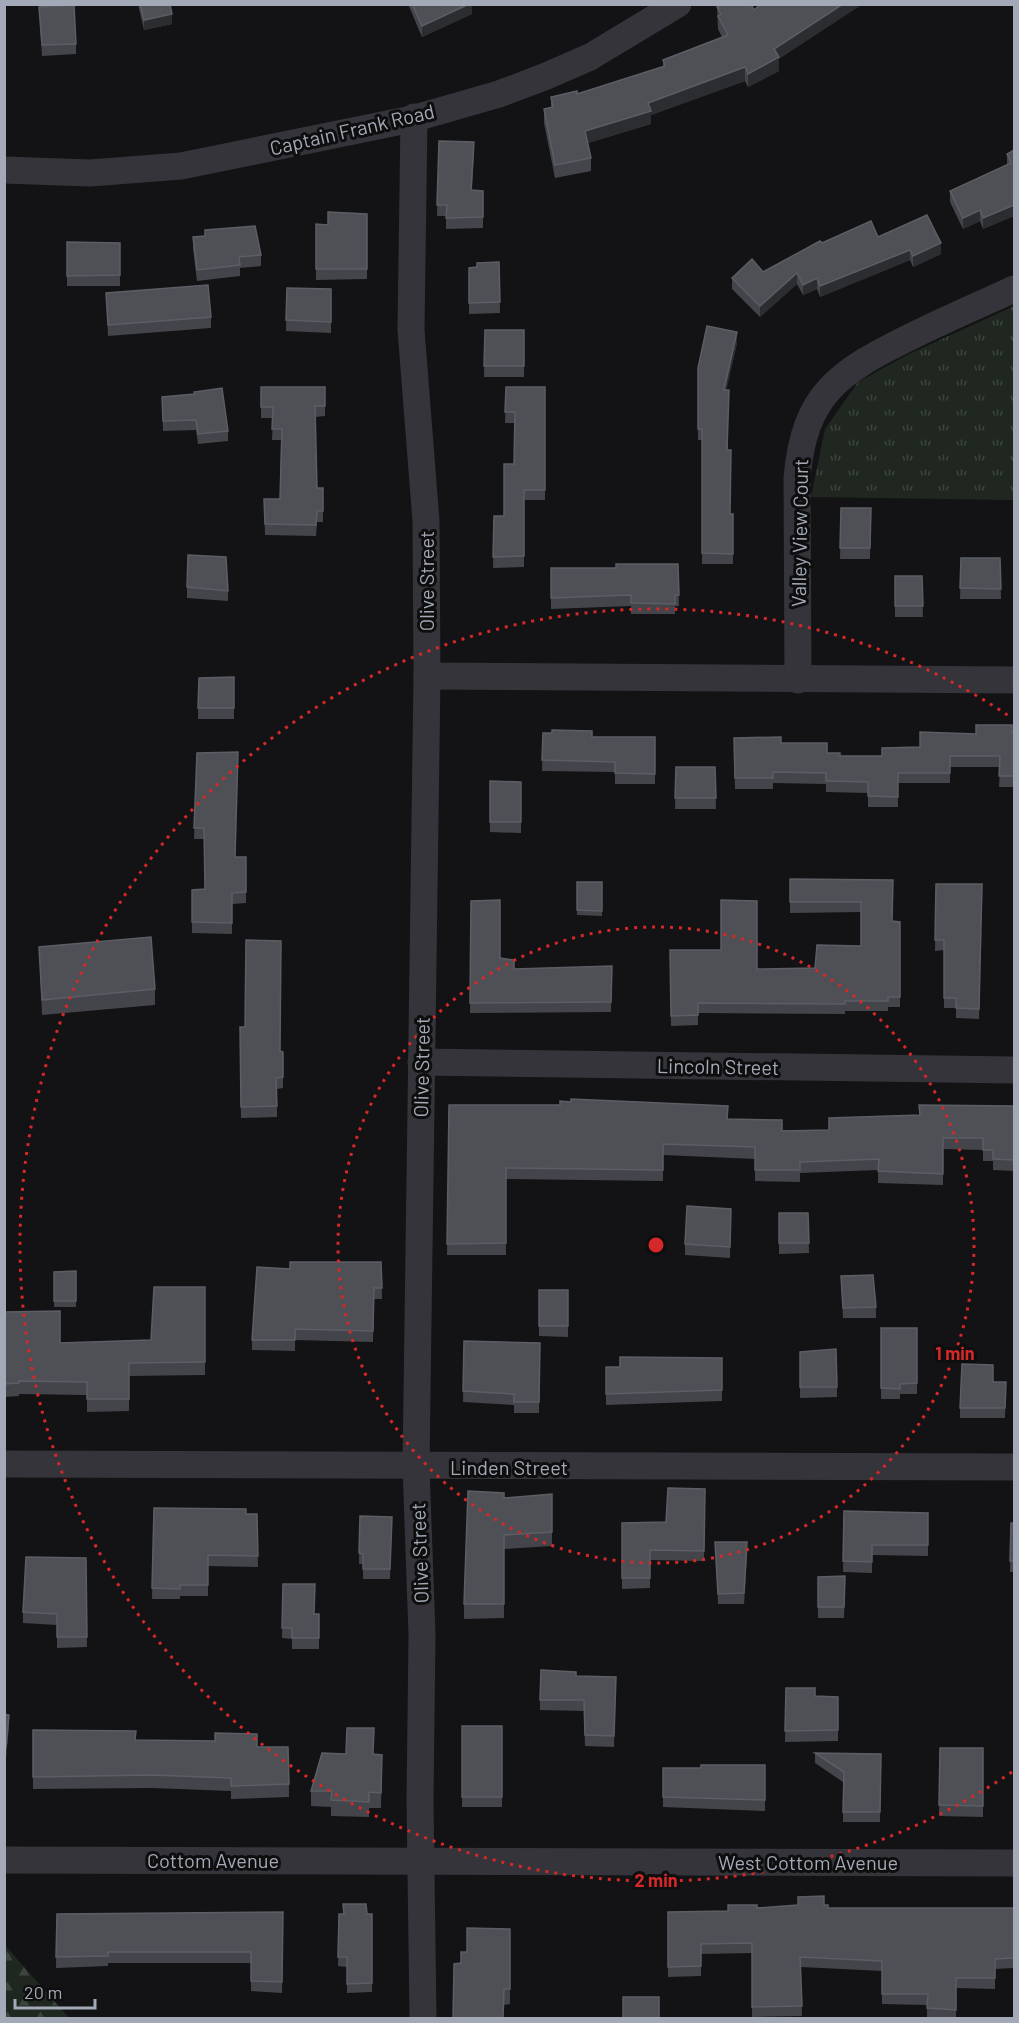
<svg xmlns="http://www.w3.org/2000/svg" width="1019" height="2023" font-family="Barlow,sans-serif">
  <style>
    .grass { fill: url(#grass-tufts) }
    .forest { fill: url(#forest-firs) }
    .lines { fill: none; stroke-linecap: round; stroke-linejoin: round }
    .minor { stroke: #34343a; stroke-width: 27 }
    .wall { fill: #43454a }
    .shaded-wall { fill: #2c2d30 }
    .building { fill: #4e5056; stroke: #5b5e65; stroke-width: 1.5 }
    .ring { fill: none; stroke: #d62828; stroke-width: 3; stroke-dasharray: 3 6 }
    .labels { text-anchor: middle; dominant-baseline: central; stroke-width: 6; stroke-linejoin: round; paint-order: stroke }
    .street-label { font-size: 20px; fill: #a3a9b6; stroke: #0e0e0f }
    .centre { fill: #d62828; stroke: #0e0e0f; stroke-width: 3 }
    .ring-label { font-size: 18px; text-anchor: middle; font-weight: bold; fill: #d62828; stroke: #0e0e0f; stroke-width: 6; stroke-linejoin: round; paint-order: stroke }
  </style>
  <defs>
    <pattern id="grass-tufts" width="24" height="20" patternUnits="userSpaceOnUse" patternTransform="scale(1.5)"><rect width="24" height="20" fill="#1f2720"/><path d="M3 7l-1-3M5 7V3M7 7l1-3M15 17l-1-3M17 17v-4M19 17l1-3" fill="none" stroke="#3c443e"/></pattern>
    <pattern id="forest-firs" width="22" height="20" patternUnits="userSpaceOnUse" patternTransform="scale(1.5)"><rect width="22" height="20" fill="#1f2720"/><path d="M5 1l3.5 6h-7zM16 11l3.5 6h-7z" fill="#3c443e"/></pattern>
  </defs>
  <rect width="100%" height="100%" fill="#131315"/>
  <polygon class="grass" points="1014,306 1014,500 811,497 825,429 858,382 909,354"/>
  <polygon class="forest" points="4,1944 62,2010 69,2018 5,2018"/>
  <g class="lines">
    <g class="minor">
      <polyline points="414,117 411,330 426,521 427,676 416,1466 422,1635 420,1800 423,2018"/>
      <polyline points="4,170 90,173 181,166 412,119 499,94 544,77 590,57 678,4"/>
      <polyline points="427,676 1014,680"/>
      <path d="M 798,680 L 797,478 C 804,394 839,372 910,337 C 944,320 979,305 1014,289"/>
      <polyline points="421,1062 1014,1070"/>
      <polyline points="4,1464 1014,1467"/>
      <polyline points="4,1860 1014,1863"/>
    </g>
  </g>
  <g class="wall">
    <polygon points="138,4 170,4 172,24 144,30"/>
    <polygon points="408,4 472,4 472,14 422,37"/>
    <polygon points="39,7 76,44 76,54 42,56"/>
    <polygon points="717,7 779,59 779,71 748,87 745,81 651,115 651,124 588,143 591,158 591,171 555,178 544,123 544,109 551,107 551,97 577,94 663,67 663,60 722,37 718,29"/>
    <polygon points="439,141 474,153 472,190 483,191 483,228 446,229 446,216 437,216"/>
    <polygon points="1014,150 1014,216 983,229 980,221 963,229 950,202 950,191 1007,165 1007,154"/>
    <polygon points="367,214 367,279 316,280 316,224 328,225"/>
    <polygon points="205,236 261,255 261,266 240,268 240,276 197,281 193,248 193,237"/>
    <polygon points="878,237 941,254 913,267 910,260 820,297 817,289 803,295 797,284 760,317 732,289 732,278 763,272 822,243"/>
    <polygon points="67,242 120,243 120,286 67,286"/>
    <polygon points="499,262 500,313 469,314 469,268 477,267"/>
    <polygon points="287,288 331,289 331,333 286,331"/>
    <polygon points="106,293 211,317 211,328 108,336"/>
    <polygon points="485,330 524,330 524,377 484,377"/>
    <polygon points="737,343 726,390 728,450 730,514 733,514 733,564 702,564 702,440 698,440 698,368"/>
    <polygon points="261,387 325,387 325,416 315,417 317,488 323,488 323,522 317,522 316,536 265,535 264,499 280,499 281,440 272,440 273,418 261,418"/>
    <polygon points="506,387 545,387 545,500 524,500 524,567 493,568 494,516 504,516 514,464 515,423 505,423"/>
    <polygon points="162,397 228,431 228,441 198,444 196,430 163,431"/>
    <polygon points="841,508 871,508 870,559 840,559"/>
    <polygon points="961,558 1000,558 1001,599 960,599"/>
    <polygon points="678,564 679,606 675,606 675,614 631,614 631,606 551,609 551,568 616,568"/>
    <polygon points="895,576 922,576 923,617 895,617"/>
    <polygon points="187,587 228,591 228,601 187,598"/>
    <polygon points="234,677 234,719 198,719 198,708"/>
    <polygon points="1014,732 1014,787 999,787 1000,767 950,767 950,783 898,783 898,807 868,807 868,793 826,792 826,784 773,783 773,789 735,789 734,738 781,743 840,756 882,756 976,734"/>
    <polygon points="543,733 592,737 655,737 655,784 615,784 615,772 542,771"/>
    <polygon points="197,753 236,857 246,857 246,903 232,904 232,934 192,933 192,890 205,889 204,839 194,839"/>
    <polygon points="676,767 715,767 716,809 675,809"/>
    <polygon points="490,781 521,782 521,833 490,832"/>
    <polygon points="790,879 893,880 892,921 900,922 900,1007 888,1007 888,1011 845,1011 845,1014 698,1013 698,1025 671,1026 670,950 757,969 815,968 861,946 861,912 790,913"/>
    <polygon points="577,882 602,882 602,916 577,915"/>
    <polygon points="936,884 982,884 979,1019 956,1018 956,1008 944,1008 944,950 935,951"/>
    <polygon points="471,901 500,958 514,969 612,966 611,1012 470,1013"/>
    <polygon points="39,947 155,989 155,1005 42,1015"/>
    <polygon points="240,1027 280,1051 283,1052 283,1088 277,1089 277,1117 241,1118"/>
    <polygon points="449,1105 728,1119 782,1131 829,1130 919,1115 1014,1112 1014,1171 993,1170 993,1161 983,1161 983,1150 943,1149 943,1185 878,1183 878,1170 800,1173 800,1182 755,1181 755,1159 663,1155 663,1181 506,1179 506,1255 447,1255"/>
    <polygon points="731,1209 730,1258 685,1255 685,1244"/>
    <polygon points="779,1213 808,1213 809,1253 779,1254"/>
    <polygon points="381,1262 382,1299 374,1299 373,1342 295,1340 295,1351 252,1350 252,1340 290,1269"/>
    <polygon points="76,1271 76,1307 54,1307 54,1272"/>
    <polygon points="841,1276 876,1307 876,1318 843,1318"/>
    <polygon points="205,1287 205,1375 129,1376 129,1411 87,1412 87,1395 19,1394 19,1396 4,1397 4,1312 60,1343 151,1340"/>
    <polygon points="539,1290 568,1290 568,1337 539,1336"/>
    <polygon points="881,1328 917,1328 917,1394 900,1394 900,1399 881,1399"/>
    <polygon points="464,1341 540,1343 539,1413 514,1413 514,1405 463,1402"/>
    <polygon points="800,1352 837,1387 837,1397 800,1398"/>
    <polygon points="722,1358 722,1401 606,1405 606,1367 620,1367"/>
    <polygon points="993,1382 1006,1382 1005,1418 960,1418 960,1408"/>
    <polygon points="705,1489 704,1561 650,1560 650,1588 622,1589 622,1523 666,1522"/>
    <polygon points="552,1494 552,1546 504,1549 504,1618 464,1619 464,1604 504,1498"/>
    <polygon points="154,1508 246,1514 257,1514 258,1567 208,1566 208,1596 180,1596 180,1599 152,1599"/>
    <polygon points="844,1511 928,1513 928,1556 872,1555 872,1573 843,1572"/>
    <polygon points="360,1516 392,1517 390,1579 363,1579 363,1564 359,1564"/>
    <polygon points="1011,1523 1014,1523 1014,1572 1010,1572"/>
    <polygon points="715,1542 747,1553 744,1604 718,1604"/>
    <polygon points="86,1558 87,1647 57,1648 57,1625 23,1623 23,1612"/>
    <polygon points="818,1577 845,1587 844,1618 818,1618"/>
    <polygon points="283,1584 315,1614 319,1614 319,1649 292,1649 292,1639 282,1638"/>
    <polygon points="576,1676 616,1677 614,1747 585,1746 584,1711 540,1710 540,1700"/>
    <polygon points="786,1688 815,1696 838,1697 838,1741 785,1742"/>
    <polygon points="4,1714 9,1725 6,1758 4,1758"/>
    <rect x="462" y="1726" width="40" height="81"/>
    <polygon points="33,1730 136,1740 257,1747 289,1784 289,1797 231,1799 231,1791 152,1788 33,1789"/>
    <polygon points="940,1748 983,1748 983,1817 939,1816"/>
    <polygon points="815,1753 881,1754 880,1822 843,1822 843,1782 815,1763"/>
    <polygon points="374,1754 382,1755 381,1808 369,1808 369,1817 331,1816 331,1807 311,1806 311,1791"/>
    <polygon points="765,1765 765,1811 663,1807 663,1768 701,1768"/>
    <polygon points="824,1905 828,1908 1014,1908 1014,1968 995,1969 995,1989 956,1988 956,2019 927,2018 927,2005 882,2004 882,1971 801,1967 802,2016 752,2017 752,1953 701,1954 701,1976 668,1977 668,1912 728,1911 757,1908"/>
    <polygon points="283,1912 282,1993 251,1991 251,1963 108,1963 108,1966 56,1968 57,1914"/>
    <polygon points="339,1914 372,1914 372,1992 347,1993 347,1967 338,1966"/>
    <polygon points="510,1929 510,2004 504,2005 461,1963 467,1952"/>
  </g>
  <g class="shaded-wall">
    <polygon points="469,4 472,4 472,14 422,37 422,26"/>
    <polygon points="843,4 863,4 779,59 779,71 748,87 748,74 774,49"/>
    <polygon points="172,14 172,24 144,30 144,20"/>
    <polygon points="745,67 745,81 651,115 651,124 585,144 585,131 648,103"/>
    <polygon points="1014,205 1014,216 983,229 983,218"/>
    <polygon points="980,210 980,221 963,229 963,218"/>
    <polygon points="941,243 941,254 913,267 913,256"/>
    <polygon points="910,250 910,260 820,297 820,286"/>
    <polygon points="797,273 797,284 760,317 760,306"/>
    <polygon points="817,278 817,289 803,295 803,285"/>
    <polygon points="737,332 737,343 724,401 724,390"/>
    <polygon points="747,1542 747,1553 744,1604 744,1593"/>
    <polygon points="9,1715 9,1725 6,1758 6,1748"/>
  </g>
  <g class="building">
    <polygon points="140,4 170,4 172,14 144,20"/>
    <polygon points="412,4 469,4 422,26"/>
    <polygon points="723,4 751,4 754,10 761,4 843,4 774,49 779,57 748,74 745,67 648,103 651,111 585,131 591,158 555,165 544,109 553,107 551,97 577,91 577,94 665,66 663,60 728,35 718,16 721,14 717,7"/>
    <polygon points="74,5 76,44 42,45 39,7"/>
    <polygon points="439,141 474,142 471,190 483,191 483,217 446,218 447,205 437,205"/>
    <polygon points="1014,150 1014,205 983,218 980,210 963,218 950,191 1011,163 1007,154"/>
    <polygon points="328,212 367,214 367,269 316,269 316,224 328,225"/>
    <polygon points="927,215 941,243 913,256 910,250 820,286 817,278 803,285 797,273 760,306 732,278 752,259 763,272 820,241 822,243 871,221 878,237"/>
    <polygon points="255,226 261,255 239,257 240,265 197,270 193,237 205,236 205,230"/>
    <polygon points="67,242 120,243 120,275 67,276"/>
    <polygon points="499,262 500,302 469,303 469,268 477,267 477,263"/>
    <polygon points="208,285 211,317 108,325 106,293"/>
    <polygon points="287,288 331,289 331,322 286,320"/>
    <polygon points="707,326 737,332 724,390 729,390 727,450 731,450 730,514 733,514 733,554 702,553 702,429 698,429 698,368"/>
    <polygon points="485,330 524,330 524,366 484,366"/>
    <polygon points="261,387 325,387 325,406 315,406 317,488 323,488 323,511 317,511 316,525 265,524 264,499 280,499 282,429 272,429 273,407 261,407"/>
    <polygon points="506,387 545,387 545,490 524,490 524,556 493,557 494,516 504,516 504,464 514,464 515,412 505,412"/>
    <polygon points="222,388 228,431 198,434 196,420 163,421 162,397 195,394 194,392"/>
    <polygon points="841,508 871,508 870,548 840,548"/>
    <polygon points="188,555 226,557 228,591 187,587"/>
    <polygon points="961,558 1000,558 1001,589 960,588"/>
    <polygon points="616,564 678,564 679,595 675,595 675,604 631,603 631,595 551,598 551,568 616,568"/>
    <polygon points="895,576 922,576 923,606 895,606"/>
    <polygon points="234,677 234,708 198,708 199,678"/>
    <polygon points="976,725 1012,725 1012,732 1014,732 1014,776 999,776 1000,756 950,756 950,773 898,773 898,797 868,796 868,782 826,781 826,773 773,772 773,778 735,778 734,738 781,737 781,743 827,743 827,753 840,753 840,756 882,756 882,748 920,747 920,732 976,734"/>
    <polygon points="552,730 592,731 592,737 655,737 655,774 615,773 615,762 542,760 543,733 552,733"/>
    <polygon points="238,752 235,857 246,857 246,892 232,893 232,923 192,922 192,890 205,889 204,828 194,828 197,753"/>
    <polygon points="676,767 715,767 716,798 675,798"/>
    <polygon points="490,781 521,782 521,822 490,822"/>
    <polygon points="790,879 893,880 892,921 900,922 900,997 888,997 888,1001 845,1001 845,1004 698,1003 698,1015 671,1016 670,950 721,950 721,900 757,901 757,969 815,968 817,945 861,946 861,902 790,902"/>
    <polygon points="577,882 602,882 602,911 577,910"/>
    <polygon points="936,884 982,884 979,1009 956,1008 956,998 944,998 944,940 935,940"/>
    <polygon points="500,900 500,958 514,960 514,969 612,966 611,1002 470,1003 471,901"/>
    <polygon points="151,937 155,989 42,1000 39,947"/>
    <polygon points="246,940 281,941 280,1051 283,1052 283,1077 276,1078 277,1106 241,1107 240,1027 245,1027"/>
    <polygon points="571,1099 728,1106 727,1119 782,1120 782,1131 829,1130 829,1118 920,1115 919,1105 1014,1106 1014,1160 993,1159 993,1150 983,1150 983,1138 943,1138 943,1174 878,1171 879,1159 800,1162 800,1170 755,1170 755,1147 663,1144 663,1170 506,1168 506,1243 447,1244 449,1105 560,1105 560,1101 571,1102"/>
    <polygon points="687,1206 731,1209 730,1247 685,1244"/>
    <polygon points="779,1213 808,1213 809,1243 779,1243"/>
    <polygon points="290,1262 381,1262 382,1288 374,1288 373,1331 295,1329 295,1340 252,1340 257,1267 290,1269"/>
    <polygon points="76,1271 76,1301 54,1301 54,1272"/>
    <polygon points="873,1275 876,1307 843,1308 841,1276"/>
    <polygon points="154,1287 205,1287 205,1362 129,1363 129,1399 87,1399 87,1382 19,1381 19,1383 4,1384 4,1312 60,1311 60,1343 151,1340"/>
    <rect x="539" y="1290" width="29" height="36"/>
    <polygon points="881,1328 917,1328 917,1383 900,1384 900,1389 881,1388"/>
    <polygon points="464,1341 540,1343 539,1402 514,1402 514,1394 463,1391"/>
    <polygon points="836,1349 837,1387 800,1387 800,1352"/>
    <polygon points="620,1357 722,1358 722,1390 606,1394 606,1367 620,1367"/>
    <polygon points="962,1364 993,1365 993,1382 1006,1382 1005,1408 960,1408"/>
    <polygon points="668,1488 705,1489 704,1551 650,1550 650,1578 622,1578 622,1523 666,1522"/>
    <polygon points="468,1491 504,1493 504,1498 552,1494 552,1532 504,1535 504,1604 464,1604"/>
    <polygon points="154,1508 246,1509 246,1514 257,1514 258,1556 208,1555 208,1585 180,1585 180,1589 152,1588"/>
    <polygon points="844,1511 928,1513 928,1545 872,1545 872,1562 843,1561"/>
    <polygon points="360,1516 392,1517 390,1569 363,1569 363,1554 359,1553"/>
    <polygon points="1011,1523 1014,1523 1014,1561 1010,1561"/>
    <polygon points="715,1542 747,1542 744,1593 718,1594"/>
    <polygon points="26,1557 86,1558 87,1637 57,1637 57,1614 23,1612"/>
    <polygon points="845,1576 844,1607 818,1607 818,1577"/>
    <polygon points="283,1584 315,1584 314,1614 319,1614 319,1638 292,1638 292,1628 282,1628"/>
    <polygon points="541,1670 576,1672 576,1676 616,1677 614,1736 585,1735 584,1700 540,1700"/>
    <polygon points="786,1688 815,1688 815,1696 838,1697 838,1730 785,1731"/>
    <polygon points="4,1714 9,1715 6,1748 4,1748"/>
    <rect x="462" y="1726" width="40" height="71"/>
    <polygon points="347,1728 374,1728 373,1754 382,1755 381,1793 369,1792 369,1802 331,1800 332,1791 311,1791 322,1753 346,1754"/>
    <polygon points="33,1730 136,1731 135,1740 215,1741 215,1733 257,1734 257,1747 288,1747 289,1784 231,1786 231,1778 152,1775 33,1777"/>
    <polygon points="940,1748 983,1748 983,1806 939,1805"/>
    <polygon points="815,1753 881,1754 880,1812 843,1812 844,1772"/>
    <polygon points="701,1765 765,1765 765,1800 663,1797 663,1768 701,1768"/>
    <polygon points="824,1896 824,1905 828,1905 828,1908 1014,1908 1014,1958 995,1959 995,1978 956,1978 956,2010 927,2008 928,1994 882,1994 882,1961 800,1957 802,2006 752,2007 752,1943 701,1944 701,1966 668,1967 668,1912 728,1911 728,1905 757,1905 757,1908 798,1905 798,1897"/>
    <polygon points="343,1904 366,1904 367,1914 372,1914 372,1983 347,1984 347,1957 338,1957 339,1914 344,1914"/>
    <polygon points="283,1912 282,1982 251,1981 251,1952 108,1952 108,1956 56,1957 57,1914"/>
    <polygon points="467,1928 510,1929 510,1989 504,1989 503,2019 453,2019 454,1964 461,1963 461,1952 467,1952"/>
    <rect x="623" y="1997" width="36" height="22"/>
  </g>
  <g class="ring">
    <circle cx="656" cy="1245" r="318"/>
    <path d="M1012 1772A636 636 0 1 1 1012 718"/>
  </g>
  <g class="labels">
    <g class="street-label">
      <text transform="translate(352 129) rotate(-13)">Captain Frank Road</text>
      <text transform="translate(799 533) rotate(-89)">Valley View Court</text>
      <text transform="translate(426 581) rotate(-90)">Olive Street</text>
      <text transform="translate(718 1066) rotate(1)">Lincoln Street</text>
      <text transform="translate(421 1067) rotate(-89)">Olive Street</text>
      <text x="509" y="1467">Linden Street</text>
      <text transform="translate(419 1553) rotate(-92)">Olive Street</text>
      <text x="213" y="1860">Cottom Avenue</text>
      <text x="808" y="1862">West Cottom Avenue</text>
    </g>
  </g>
  <circle cx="656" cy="1245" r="9" class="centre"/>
  <g class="ring-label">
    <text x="955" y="1360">1 min</text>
    <text x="656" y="1887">2 min</text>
  </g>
  <rect width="1019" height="2023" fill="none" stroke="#a3a9b6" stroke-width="12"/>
  <path d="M15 1999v9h80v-9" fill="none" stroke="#a3a9b6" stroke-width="3"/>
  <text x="24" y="1999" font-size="18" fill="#a3a9b6" stroke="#0e0e0f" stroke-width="4.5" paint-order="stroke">20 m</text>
</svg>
